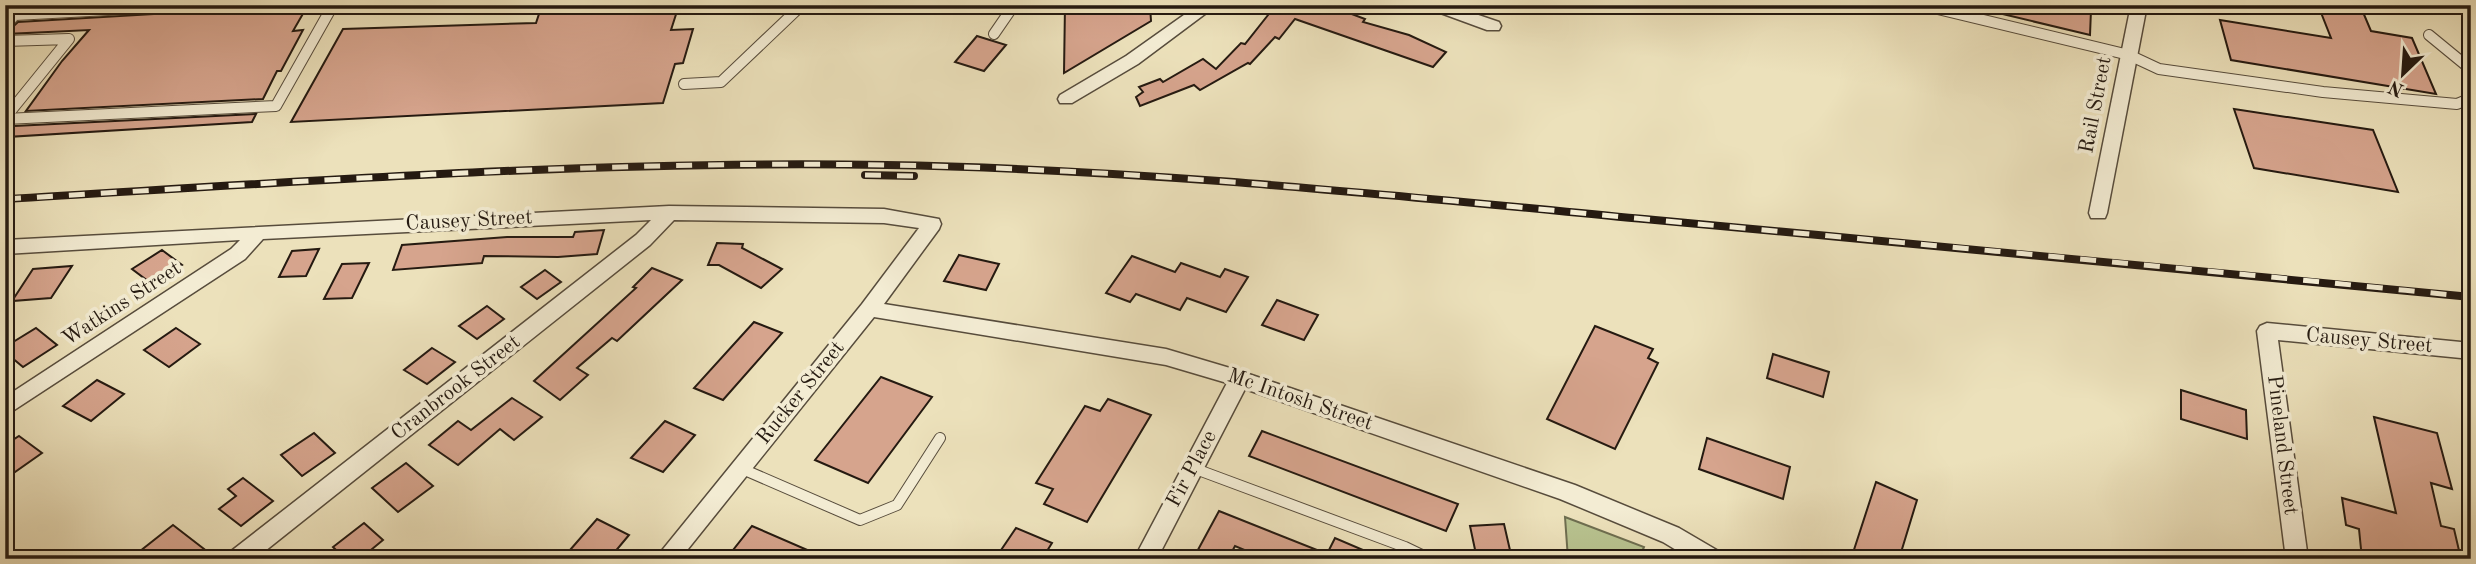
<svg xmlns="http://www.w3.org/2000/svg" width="2476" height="564" font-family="'Old Standard TT',serif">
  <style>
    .green { fill: #b8c390; stroke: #6e6e50; stroke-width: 2 }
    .building { fill: #d6a48d; stroke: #251a11; stroke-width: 2 }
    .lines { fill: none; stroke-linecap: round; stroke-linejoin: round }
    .service-casing { stroke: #574c3c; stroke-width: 12 }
    .minor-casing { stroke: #574c3c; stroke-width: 3 }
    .service { stroke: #f3ecd3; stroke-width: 10 }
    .minor { fill: #f3ecd3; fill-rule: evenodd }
    .rail-casing { stroke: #251a11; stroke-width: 8 }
    .rail { stroke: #f3ecd3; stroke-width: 5; stroke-dasharray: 16; stroke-linecap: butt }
    .labels { text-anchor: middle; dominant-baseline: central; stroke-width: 7; stroke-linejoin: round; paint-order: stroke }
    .street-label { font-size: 21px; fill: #251a11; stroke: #f3ecd3 }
  </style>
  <rect width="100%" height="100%" fill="#ece1bb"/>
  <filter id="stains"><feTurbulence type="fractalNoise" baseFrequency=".00286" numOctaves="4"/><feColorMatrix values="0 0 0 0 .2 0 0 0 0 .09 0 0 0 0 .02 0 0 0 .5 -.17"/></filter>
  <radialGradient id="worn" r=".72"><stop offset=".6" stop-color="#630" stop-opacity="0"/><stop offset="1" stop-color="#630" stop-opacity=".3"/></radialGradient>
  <polygon class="green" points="1565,517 1644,547 1639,559 1568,559"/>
  <g class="building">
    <polygon points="308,5 293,31 303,30 281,71 277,71 263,99 26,111 62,61 89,30 5,34 18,22"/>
    <polygon points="679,5 671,30 693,29 683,63 675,64 663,103 291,122 343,29 536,23 539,14"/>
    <polygon points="1065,5 1146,5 1150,6 1151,21 1064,73"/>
    <polygon points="1263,5 1328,5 1365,19 1363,22 1409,35 1446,52 1433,67 1295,19 1279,39 1275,37 1250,64 1248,63 1200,90 1194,85 1140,106 1136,97 1143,92 1139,87 1160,79 1163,82 1203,59 1216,69 1241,43 1245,44 1272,10"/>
    <polygon points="1995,5 2072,5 2091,10 2090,35 1994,12"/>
    <polygon points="2318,5 2360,5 2371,31 2412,38 2436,94 2231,60 2220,20 2331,38"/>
    <polygon points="977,36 1006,45 984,71 955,62"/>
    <polygon points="2234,109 2373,130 2398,192 2254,168"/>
    <polygon points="256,114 252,122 6,137 14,126"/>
    <polygon points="604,230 597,254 558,257 484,256 482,263 393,270 402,245 507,237 573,237 575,232"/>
    <polygon points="717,243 743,244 742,248 782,269 761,288 719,265 708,265"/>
    <polygon points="319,249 306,276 279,277 292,251"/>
    <polygon points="162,250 182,265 152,284 132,269"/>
    <polygon points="959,255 999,264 986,290 944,281"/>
    <polygon points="1132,256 1175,272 1181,263 1220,277 1225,269 1248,277 1226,312 1187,298 1180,310 1136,294 1130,302 1106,293"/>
    <polygon points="369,263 352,298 324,299 342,264"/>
    <polygon points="72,266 51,298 12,301 33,269"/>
    <polygon points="652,268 682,280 617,341 612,338 577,368 588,375 560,400 534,381 636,288 633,287"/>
    <polygon points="545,270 561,282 537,299 521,287"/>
    <polygon points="1277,300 1318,315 1304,340 1262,325"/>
    <polygon points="487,306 504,319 477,339 459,326"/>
    <polygon points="754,322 782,333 723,400 694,388"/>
    <polygon points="1595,326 1653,349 1648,358 1658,363 1615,449 1547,419"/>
    <polygon points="36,328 57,345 23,367 5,352 5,347"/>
    <polygon points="176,328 200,344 169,367 144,350"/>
    <polygon points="432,348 455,362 427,384 404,370"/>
    <polygon points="1773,354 1829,372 1823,397 1767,378"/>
    <polygon points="881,377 932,397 868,483 815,460"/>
    <polygon points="97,380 124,394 91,421 63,406"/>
    <polygon points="2181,390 2246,410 2247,439 2181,419"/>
    <polygon points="512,398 542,417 514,440 500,429 458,465 429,445 458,421 471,430"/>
    <polygon points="1108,399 1151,415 1087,522 1044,504 1053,489 1036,483 1085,406 1100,411"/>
    <polygon points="2374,417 2437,433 2452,489 2431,483 2441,526 2454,529 2461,559 2362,559 2359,529 2346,525 2342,498 2396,513"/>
    <polygon points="665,421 695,435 663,472 631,458"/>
    <polygon points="1262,431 1458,504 1446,531 1249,456"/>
    <polygon points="314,433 335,453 302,476 281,455"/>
    <polygon points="19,436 42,453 5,479 5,445"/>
    <polygon points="1707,438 1790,467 1783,499 1699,469"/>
    <polygon points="406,463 433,486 398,512 372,488"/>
    <polygon points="243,478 273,501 241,526 219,509 236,496 228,489"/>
    <polygon points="1876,482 1917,500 1899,559 1851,559"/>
    <polygon points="1219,511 1327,554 1335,538 1384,559 1266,559 1235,546 1228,559 1193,559"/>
    <polygon points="597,519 629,535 609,559 588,559 570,550"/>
    <polygon points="364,523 383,540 360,559 345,559 333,547"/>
    <polygon points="1504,524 1512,559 1477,559 1470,526"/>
    <polygon points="173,525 217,559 130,559"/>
    <polygon points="752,526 828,559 726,559"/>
    <polygon points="1016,528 1052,543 1042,559 995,559"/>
  </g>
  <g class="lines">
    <defs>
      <g id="service">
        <polyline points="1921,5 2129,55 2159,69 2323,92 2457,104 2471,98"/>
        <polyline points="391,7 434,5"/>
        <polyline points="5,26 15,15 201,5"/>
        <polyline points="994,34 1014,5"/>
        <polyline points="2429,35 2468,67 2471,73"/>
        <polyline points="5,41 69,39 5,118"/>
        <polyline points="684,84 721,82 802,5"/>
        <polyline points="5,119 276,106 333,5"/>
        <polyline points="740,468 860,520 897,505 940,438"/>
        <polyline points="1193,468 1405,547 1430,559"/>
      </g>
      <g id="minor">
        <polygon points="1198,5 1217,5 1138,64 1072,103 1060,103 1058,99 1060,95 1126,56"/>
        <polygon points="1425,5 1449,5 1499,22 1501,26 1499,30 1487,30 1427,8"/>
        <polygon points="2131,5 2147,5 2107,213 2105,218 2091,218 2089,213"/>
        <polygon points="669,206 884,209 939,219 941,224 939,229 884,304 1166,349 1240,371 1575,485 1679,528 1720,552 1723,559 1691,559 1663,542 1560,499 1245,389 1157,559 1134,559 1227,383 1166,365 874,317 680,559 655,559 862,304 919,228 884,223 674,220 650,245 255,559 227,559 230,552 636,235 651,220 263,239 245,259 5,416 5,397 231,249 240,240 5,254 5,240"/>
        <polygon points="2267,323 2471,343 2471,359 2278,340 2308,559 2286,559 2257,331 2260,326"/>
      </g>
    </defs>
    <use href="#service" class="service-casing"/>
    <use href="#minor" class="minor-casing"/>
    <use href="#service" class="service"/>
    <use href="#minor" class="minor"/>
    <defs>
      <g id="rail">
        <polyline points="865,175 914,176"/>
        <path d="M 5,199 C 298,182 592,160 886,165 C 1143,169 1399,196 1655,220 C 1927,245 2199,269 2471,297"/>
      </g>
    </defs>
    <use href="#rail" class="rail-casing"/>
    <use href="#rail" class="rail"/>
  </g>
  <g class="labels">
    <g class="street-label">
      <text transform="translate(2096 105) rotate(-79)">Rail Street</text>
      <text transform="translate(469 221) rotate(-3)">Causey Street</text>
      <text transform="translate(122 304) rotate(-33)">Watkins Street</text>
      <text transform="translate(2369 341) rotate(5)">Causey Street</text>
      <text transform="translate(456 388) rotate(-38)">Cranbrook Street</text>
      <text transform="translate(801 393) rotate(-51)">Rucker Street</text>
      <text transform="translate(1300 400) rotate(19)">Mc Intosh Street</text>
      <text transform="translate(2282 445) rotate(83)">Pineland Street</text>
      <text transform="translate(1192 469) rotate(-62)">Fir Place</text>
    </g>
  </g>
  <rect width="2476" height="564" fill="none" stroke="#ece1bb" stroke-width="28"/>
  <rect x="7" y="7" width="2462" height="550" fill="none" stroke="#251a11" stroke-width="3.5"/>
  <rect x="14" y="14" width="2448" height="536" fill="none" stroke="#251a11" stroke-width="2"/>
  <g transform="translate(2403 74) rotate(205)" stroke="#f3ecd3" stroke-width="5" paint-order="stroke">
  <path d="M0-5L12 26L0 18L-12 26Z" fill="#251a11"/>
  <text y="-10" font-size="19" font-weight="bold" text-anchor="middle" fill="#251a11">N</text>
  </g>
  <rect width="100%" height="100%" filter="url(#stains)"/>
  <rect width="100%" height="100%" fill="url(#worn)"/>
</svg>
